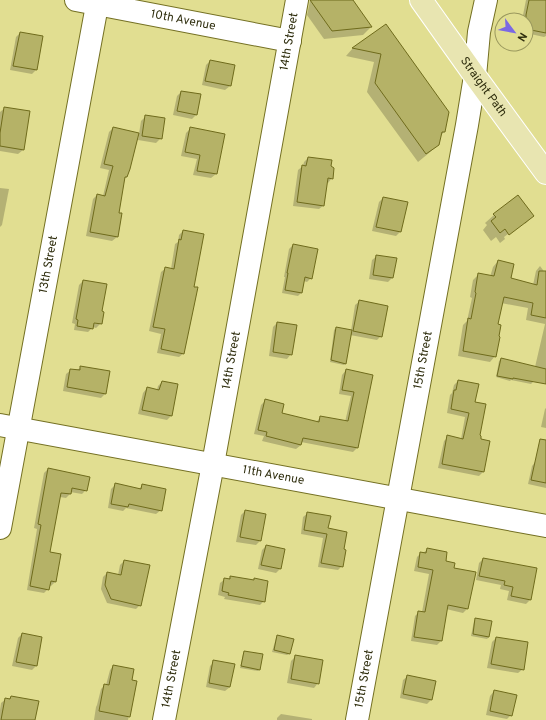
<svg xmlns="http://www.w3.org/2000/svg" width="546" height="720" font-family="Overpass,sans-serif">
  <style>
    .shadow { fill: #0003; fill-rule: evenodd }
    .building { fill: #b5b267; stroke: #6f6b1c }
    .lines { fill: none; stroke-linecap: round; stroke-linejoin: round }
    .minor-casing { stroke: #747023; stroke-width: 24 }
    .major-casing { stroke: #fff; stroke-width: 24 }
    .minor { stroke: #fff; stroke-width: 22 }
    .major { stroke: #e8e5b1; stroke-width: 22 }
    .labels { text-anchor: middle; dominant-baseline: central; stroke-width: 3; stroke-linejoin: round; paint-order: stroke }
    .street-label { font-size: 12px; fill: #2f2e0e; stroke: #e1de91 }
  </style>
  <rect width="100%" height="100%" fill="#e1de91"/>
  <g class="shadow">
    <polygon points="311,0 352,0 371,27 363,35 324,39 307,15 310,1"/>
    <polygon points="526,0 546,0 546,36 544,37 526,33 526,20 522,20"/>
    <polygon points="386,25 444,132 440,136 438,145 429,153 418,162 367,92 374,62 346,56 353,48"/>
    <polygon points="20,33 42,37 36,70 32,74 10,70 16,37"/>
    <polygon points="210,61 234,66 230,86 225,90 202,85 206,65"/>
    <polygon points="181,92 196,115 192,119 173,115 177,96"/>
    <polygon points="5,108 29,112 23,150 18,154 0,151 0,112"/>
    <polygon points="146,116 161,138 156,143 138,140 141,121"/>
    <polygon points="113,128 126,177 124,179 117,213 117,237 112,241 86,236 93,199 97,195 103,196 109,170 100,168 109,132"/>
    <polygon points="190,129 223,135 216,174 211,178 193,175 197,159 181,156 186,133"/>
    <polygon points="308,158 330,166 332,178 328,183 327,182 324,205 319,209 293,206 298,170 303,166 304,162"/>
    <polygon points="0,188 9,189 2,225 0,227"/>
    <polygon points="518,196 533,216 525,224 525,221 504,237 505,239 500,243 496,237 491,241 483,230 487,225 485,223 494,215"/>
    <polygon points="383,198 406,203 400,232 396,236 372,231 379,202"/>
    <polygon points="183,231 193,287 184,353 179,357 157,353 161,334 149,331 161,272 166,268 171,269 175,244 178,242 179,235"/>
    <polygon points="293,245 311,278 307,282 304,281 302,292 298,296 282,293 285,277 284,277 289,249"/>
    <polygon points="377,256 396,259 392,278 388,282 369,279 372,260"/>
    <polygon points="498,261 510,279 533,285 536,271 540,266 546,274 546,371 535,369 533,382 531,384 511,380 510,381 496,377 499,361 501,359 535,367 545,324 526,320 528,308 501,303 497,325 495,356 490,362 458,356 463,325 467,321 472,298 470,297 473,280 479,274 490,277 493,267"/>
    <path d="M 83,281 L 101,312 L 101,323 L 96,328 L 93,327 L 88,332 L 74,330 L 75,324 L 72,323 L 79,285 ZM 99,322 L 99,324 L 89,323 Z"/>
    <polygon points="360,301 381,336 377,340 350,335 346,363 344,365 330,362 334,330 336,328 351,331 355,305"/>
    <polygon points="277,323 291,354 287,359 269,356 273,327"/>
    <polygon points="81,367 105,394 101,398 63,391 66,374 71,370 76,371"/>
    <polygon points="346,370 372,376 357,448 353,452 301,442 301,445 296,449 262,441 264,436 254,434 261,405 265,401 280,414 316,422 321,417 345,422 351,396 339,394 342,375"/>
    <polygon points="458,381 479,436 483,472 479,476 438,468 444,441 448,437 461,439 465,417 447,413 450,395 452,393 454,385"/>
    <polygon points="162,382 171,416 167,420 138,414 143,393 147,388 157,390 158,386"/>
    <polygon points="546,408 546,428 541,427 545,409"/>
    <polygon points="536,461 546,463 546,488 528,484 532,466"/>
    <polygon points="48,469 86,490 82,494 70,492 70,494 66,498 60,497 49,553 55,582 51,586 49,585 48,589 44,593 27,590 37,529 34,528 44,473"/>
    <polygon points="116,484 139,489 143,485 161,510 156,514 126,508 123,511 108,508 111,489"/>
    <polygon points="245,511 265,515 260,541 256,545 236,542 241,515"/>
    <polygon points="308,513 327,529 342,566 338,570 318,567 323,538 301,534 303,517"/>
    <polygon points="266,546 284,550 280,569 276,573 258,569 262,550"/>
    <polygon points="428,549 453,569 467,609 463,613 446,609 441,641 437,645 411,641 415,616 419,612 422,612 429,574 414,571 417,557 421,553 423,553"/>
    <polygon points="483,559 536,569 530,600 526,604 507,600 509,591 500,589 501,585 476,580 479,563"/>
    <polygon points="124,561 140,605 136,609 107,603 101,589 103,577 107,573 118,575 120,565"/>
    <polygon points="230,577 264,601 260,605 224,599 225,597 218,595 220,583 225,579 228,580"/>
    <polygon points="476,619 489,637 487,639 471,636 474,621"/>
    <polygon points="22,634 36,666 32,670 12,666 18,638"/>
    <polygon points="278,636 289,654 287,655 272,652 276,638"/>
    <polygon points="496,638 523,669 518,673 487,668 492,642"/>
    <polygon points="245,652 259,670 258,671 240,668 243,654"/>
    <polygon points="295,657 318,683 314,688 287,683 291,661"/>
    <polygon points="214,662 230,687 225,691 206,687 210,666"/>
    <polygon points="113,666 130,681 136,682 128,720 94,720 96,707 97,705 101,689 105,685 106,685 110,670"/>
    <polygon points="408,676 431,700 427,704 400,698 403,680"/>
    <polygon points="494,691 511,715 507,719 486,715 490,696"/>
    <polygon points="11,697 34,720 0,720 0,710 1,703 6,699 8,700"/>
    <polygon points="281,714 312,719 312,720 277,720 277,718"/>
  </g>
  <g class="building">
    <polygon points="310,0 353,0 372,27 332,31"/>
    <polygon points="529,0 546,0 546,33 526,29 526,15"/>
    <polygon points="386,24 449,112 445,132 442,132 439,145 426,154 375,83 381,54 352,48"/>
    <polygon points="20,32 43,36 37,70 13,66"/>
    <polygon points="210,60 235,65 231,86 205,81"/>
    <polygon points="181,91 201,94 197,115 177,111"/>
    <polygon points="4,107 30,111 24,150 0,146 0,133"/>
    <polygon points="145,115 165,118 162,139 142,136"/>
    <polygon points="113,127 139,133 130,169 127,177 125,177 119,213 122,213 118,237 90,232 97,194 105,196 113,166 104,164"/>
    <polygon points="190,127 225,134 217,174 197,171 200,155 185,152"/>
    <polygon points="308,157 332,160 331,166 334,168 333,179 328,178 324,206 297,202 302,165 306,166"/>
    <polygon points="518,195 534,216 509,235 505,229 500,233 491,221 496,217 493,214"/>
    <polygon points="383,197 408,202 401,232 376,227"/>
    <polygon points="183,230 204,234 194,287 198,287 184,354 161,349 165,329 153,327 165,267 174,269 179,239 181,240"/>
    <polygon points="293,244 318,249 312,279 305,277 302,293 285,290 288,273 287,273"/>
    <polygon points="376,255 397,258 393,278 373,275"/>
    <polygon points="498,260 514,264 511,278 537,285 539,271 546,271 546,318 531,315 533,303 504,297 498,324 501,325 499,336 500,337 496,357 463,351 468,318 471,319 476,293 475,292 478,273 494,276"/>
    <polygon points="83,280 107,284 102,311 104,312 102,324 94,323 93,329 77,326 78,320 76,319"/>
    <polygon points="359,300 388,306 382,337 353,331"/>
    <polygon points="277,322 297,325 292,355 273,352"/>
    <polygon points="336,327 352,330 346,364 331,360"/>
    <polygon points="501,358 546,369 546,384 513,378 513,379 497,376"/>
    <polygon points="80,366 110,371 106,394 67,387 70,369 80,370"/>
    <polygon points="346,369 373,375 358,448 303,438 301,445 266,436 267,432 258,430 265,399 284,404 282,413 319,422 320,416 348,421 354,392 342,390"/>
    <polygon points="458,380 479,384 475,402 486,404 480,435 481,436 481,439 490,441 484,472 442,464 447,435 463,439 469,413 451,409 454,390 456,390"/>
    <polygon points="162,381 178,384 172,416 142,410 147,387 159,390"/>
    <polygon points="540,439 546,440 546,483 531,480"/>
    <polygon points="48,468 90,477 87,491 72,488 71,494 61,493 50,552 61,554 56,582 51,581 49,590 30,586 41,525 38,524"/>
    <polygon points="115,483 141,489 142,484 166,489 162,511 129,504 128,507 111,504"/>
    <polygon points="245,510 266,514 261,541 240,537"/>
    <polygon points="307,512 331,516 328,528 347,532 344,549 346,550 343,567 321,563 327,534 304,530"/>
    <polygon points="266,545 285,549 281,569 261,565"/>
    <polygon points="427,548 447,552 446,561 455,563 454,568 476,572 468,609 448,605 442,641 414,637 418,611 425,612 433,570 418,567 420,552 426,553"/>
    <polygon points="483,558 537,568 531,600 511,596 513,587 504,585 505,581 479,576"/>
    <polygon points="124,560 150,565 141,606 111,599 105,585 107,572 121,575"/>
    <polygon points="230,576 254,580 254,578 268,581 265,602 228,595 229,593 222,591 224,578 230,579"/>
    <polygon points="475,618 492,621 489,637 473,634"/>
    <polygon points="22,633 42,637 37,666 16,662"/>
    <polygon points="277,635 294,639 290,654 274,650"/>
    <polygon points="496,637 528,642 524,670 491,664"/>
    <polygon points="244,651 263,654 260,670 241,666"/>
    <polygon points="295,655 323,660 319,684 291,679"/>
    <polygon points="213,660 235,664 230,687 209,683"/>
    <polygon points="113,665 134,669 132,680 137,681 130,717 99,711 104,684 109,685"/>
    <polygon points="407,675 436,681 432,700 403,694"/>
    <polygon points="494,690 517,695 512,716 490,711"/>
    <polygon points="11,696 39,701 35,720 1,720 5,698 10,699"/>
  </g>
  <g class="lines">
    <defs>
      <g id="minor">
        <path id="s1" d="M 76,0 L 290,41"/>
        <path id="s2" d="M 0,425 L 546,526"/>
        <path id="s3" d="M 0,528 L 98,0"/>
        <path id="s4" d="M 164,720 L 213,464 L 297,0"/>
        <path id="s5" d="M 357,720 L 467,125 L 475,76 L 479,32 L 486,0"/>
      </g>
      <g id="major">
        <path id="s6" d="M 421,0 L 475,76 L 546,173"/>
      </g>
    </defs>
    <use href="#minor" class="minor-casing"/>
    <use href="#major" class="major-casing"/>
    <use href="#minor" class="minor"/>
    <use href="#major" class="major"/>
  </g>
  <g class="labels">
    <g class="street-label">
      <text stroke="none"><textPath href="#s1" startOffset="109">10th Avenue</textPath></text>
      <text stroke="none"><textPath href="#s4" startOffset="690">14th Street</textPath></text>
      <text stroke="none"><textPath href="#s6" startOffset="107">Straight Path</textPath></text>
      <text stroke="none"><textPath href="#s3" startOffset="268">13th Street</textPath></text>
      <text stroke="none"><textPath href="#s4" startOffset="366">14th Street</textPath></text>
      <text stroke="none"><textPath href="#s5" startOffset="366">15th Street</textPath></text>
      <text stroke="none"><textPath href="#s2" startOffset="278">11th Avenue</textPath></text>
      <text stroke="none"><textPath href="#s4" startOffset="42">14th Street</textPath></text>
      <text stroke="none"><textPath href="#s5" startOffset="42">15th Street</textPath></text>
    </g>
  </g>
  <g transform="translate(514 32) rotate(122)"><circle r="19" fill="#e1de91" stroke="#9a985d"/>
  <path d="M0-3L7 15L0 10L-7 15Z" fill="#7b69e4"/>
  <text y="-6" font-size="11" font-weight="bold" text-anchor="middle" fill="#2f2e0e">N</text>
  </g>
</svg>
